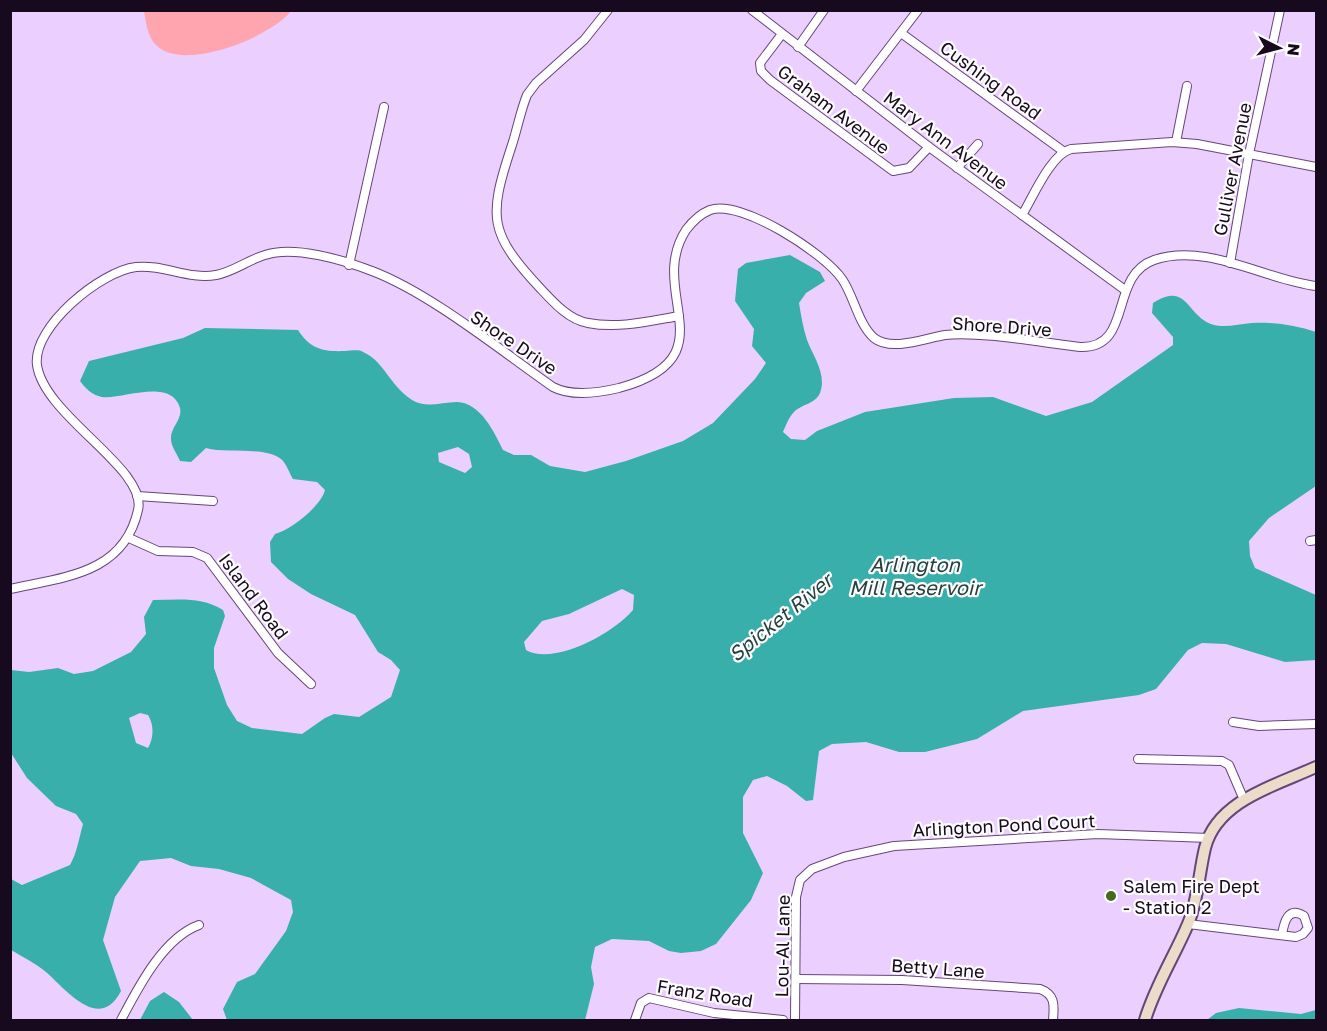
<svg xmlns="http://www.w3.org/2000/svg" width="1327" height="1031" font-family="'Golos Text',sans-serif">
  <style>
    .green { fill: #fea5b0 }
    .water { fill: #38afab; fill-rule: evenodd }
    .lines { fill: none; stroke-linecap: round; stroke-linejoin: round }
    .street-casing { stroke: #654679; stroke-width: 10 }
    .secondary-casing { stroke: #654679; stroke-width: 14 }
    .street { stroke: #fff; stroke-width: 8 }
    .secondary { stroke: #eadcc9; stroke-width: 10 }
    .poi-dot { fill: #466921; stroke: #fdfdfd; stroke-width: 2 }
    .labels { text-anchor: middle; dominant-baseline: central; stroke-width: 4.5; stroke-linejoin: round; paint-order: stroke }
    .street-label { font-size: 18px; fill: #170a1f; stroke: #fdfdfd }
    .poi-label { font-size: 18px; fill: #170a1f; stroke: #fdfdfd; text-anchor: start }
    .water-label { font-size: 20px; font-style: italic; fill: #26403e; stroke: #fdfdfd }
  </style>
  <rect width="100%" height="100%" fill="#ebcfff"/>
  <path class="green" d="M 144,11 L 144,10 L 291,11 C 271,37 183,73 156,45 C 147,36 146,22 144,11 Z"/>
  <g class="water">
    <path d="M 790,255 L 820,272 L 825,281 L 806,293 L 799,303 C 801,315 803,328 807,340 C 813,356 827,374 820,393 C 815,404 802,404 794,412 C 789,417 786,425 783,432 L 791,439 L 805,440 L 817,431 L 865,412 L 954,398 L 993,397 L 1046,416 L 1092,402 L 1173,345 L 1173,337 L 1152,313 L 1153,303 C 1188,280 1187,318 1214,325 C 1225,328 1240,324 1252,323 C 1274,322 1295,325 1316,332 L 1316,486 L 1269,518 L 1249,541 L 1250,556 L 1255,568 L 1316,595 L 1316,660 L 1285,662 L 1226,644 L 1202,643 L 1188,650 L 1156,689 L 1139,695 L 1023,711 L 977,739 L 925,752 L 899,752 L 866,742 L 832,744 L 819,751 L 813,800 L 806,801 L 787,786 L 767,776 L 753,780 L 743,797 L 743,833 L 763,873 L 751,900 L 716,944 L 701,951 L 681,953 L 669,951 L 649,941 L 612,939 L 595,947 L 591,967 L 594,984 L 585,1020 L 227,1020 L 223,1009 L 237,982 L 255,974 L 286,931 L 293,912 L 291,900 L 251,878 L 219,869 L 191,866 L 171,858 L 140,861 L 115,897 L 103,940 L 121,991 C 100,1031 70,994 46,972 C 35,963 23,957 11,950 L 11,879 L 22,885 L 70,865 C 77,853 79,838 83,824 L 76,814 L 56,806 L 27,778 L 11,753 L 11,670 L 29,672 L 58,668 L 74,674 L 93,671 L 131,652 L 146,634 L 144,617 L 153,600 C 178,600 201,596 223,610 L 225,616 L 214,648 L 214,668 L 227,705 L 237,721 L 252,728 L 302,734 L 325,718 L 334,714 L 359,717 L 391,697 L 400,670 L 391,660 L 378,652 L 355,615 L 311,594 L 288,579 L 271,562 L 270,542 L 275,534 C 291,530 321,506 325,490 L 317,482 L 293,479 C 289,473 287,464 281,459 C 265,446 227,454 206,448 L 191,462 L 180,461 C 177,454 171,446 171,439 C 170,428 183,419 180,408 C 171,377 121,400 102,397 C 92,395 85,388 80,381 L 89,361 L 183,338 L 205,328 L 298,330 C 310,349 324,352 345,351 C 351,351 358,349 363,352 C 385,362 389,385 412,400 C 427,409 441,402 457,402 C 481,403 494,432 503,450 L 514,455 L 531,455 L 550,466 L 585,472 L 626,461 L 683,441 L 713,423 L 755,379 L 766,363 L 752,346 L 754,329 L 735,301 L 738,269 L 746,263 ZM 458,447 L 469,454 L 472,467 L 465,473 L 439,462 L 438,453 ZM 622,589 L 634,595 L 633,610 C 614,633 554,666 526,650 L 524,642 L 542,621 L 569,614 ZM 140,713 L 148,715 C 154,725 154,737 148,748 L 136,743 L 129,718 Z"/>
    <polygon points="164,992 179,1002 193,1020 140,1020 150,1001"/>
    <polygon points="1239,1008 1301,1014 1316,1010 1316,1020 1207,1020 1216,1013"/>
  </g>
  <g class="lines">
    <defs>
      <g id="street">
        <path d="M 608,10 L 584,40 L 536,83 L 527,95 C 520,112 517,131 511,148 C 488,218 489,233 540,288 C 553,302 569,320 588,323 C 618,329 650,321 679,316"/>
        <polyline points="752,10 929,147 1125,290"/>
        <polyline points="901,33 1063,151"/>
        <polyline points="782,34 760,63 761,71 770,80 893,171 909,168 929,147"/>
        <polyline points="798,47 824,10"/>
        <polyline points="856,91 918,10"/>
        <polyline points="1176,142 1187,86"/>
        <polyline points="957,168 978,144"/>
        <path d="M 1022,215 C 1033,197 1051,154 1071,149 L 1172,142 L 1197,144 L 1316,167"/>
        <polyline points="1230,263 1249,154 1280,10"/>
        <polyline points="349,265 384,107"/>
        <polyline points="137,496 213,501"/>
        <polyline points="129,538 158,551 193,552 207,558 278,653 311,684"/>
        <polyline points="1310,541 1316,540"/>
        <path d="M 10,589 C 64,577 124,574 138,510 C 148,469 44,416 37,365 C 32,327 101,271 136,267 C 163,264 189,280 216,275 C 233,272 248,260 265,255 C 294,245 343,260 372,271 C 430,293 500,350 553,387 C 572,397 598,393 619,388 C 732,357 645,293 686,230 C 692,222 700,214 710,210 C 741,199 824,253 842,279 C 854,296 858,324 874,338 C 892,352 926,338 945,335 C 980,331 1043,343 1080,347 C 1134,349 1108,276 1154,260 C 1207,242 1265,280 1316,286"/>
        <polyline points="1233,722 1259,726 1316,724"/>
        <polyline points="1138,759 1222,761 1229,765 1244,800"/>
        <path d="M 1188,924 L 1296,937 L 1303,934 L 1308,928 L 1304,916 C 1288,906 1284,922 1282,935"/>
        <path d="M 796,979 L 902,980 L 1040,989 C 1056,995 1054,1006 1053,1020"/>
        <path d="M 121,1020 C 138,988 163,938 199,925"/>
        <polyline points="635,1020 641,1003 649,998 714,1013 783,1020"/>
        <polyline points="795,1020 796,897 800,880 812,869 844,857 894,846 1098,834 1209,838"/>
      </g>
      <path id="secondary" d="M 1145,1020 C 1155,986 1174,957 1188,924 C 1198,900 1199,873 1205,848 C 1217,800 1277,785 1316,767"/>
    </defs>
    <use href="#street" class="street-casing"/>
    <use href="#secondary" class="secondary-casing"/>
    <use href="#street" class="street"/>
    <use href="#secondary" class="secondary"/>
  </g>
  <circle class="poi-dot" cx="1111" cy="896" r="6"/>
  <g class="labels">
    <g class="street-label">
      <text transform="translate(991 80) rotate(36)">Cushing Road</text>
      <text transform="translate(834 109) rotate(37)">Graham Avenue</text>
      <text transform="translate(946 140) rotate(37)">Mary Ann Avenue</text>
      <text transform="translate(1232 169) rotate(-79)">Gulliver Avenue</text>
      <text transform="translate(1002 326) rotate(4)">Shore Drive</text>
      <text transform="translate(514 342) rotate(34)">Shore Drive</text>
      <text transform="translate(254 596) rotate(53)">Island Road</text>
      <text transform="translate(1004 825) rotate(-3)">Arlington Pond Court</text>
      <text transform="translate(782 946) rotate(-89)">Lou-Al Lane</text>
      <text transform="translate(938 968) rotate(4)">Betty Lane</text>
      <text transform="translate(705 993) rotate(9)">Franz Road</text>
    </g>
    <g class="poi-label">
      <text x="1123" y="886">Salem Fire Dept<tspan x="1123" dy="21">- Station 2</tspan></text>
    </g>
    <g class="water-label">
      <text x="915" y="564">Arlington<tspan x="915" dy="23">Mill Reservoir</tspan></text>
      <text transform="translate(780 617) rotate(-39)">Spicket River</text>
    </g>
  </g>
  <rect width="1327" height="1031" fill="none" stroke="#170a1f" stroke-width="24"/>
  <g transform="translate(1279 48) rotate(96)" stroke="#fdfdfd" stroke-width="4.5" paint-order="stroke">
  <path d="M0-4.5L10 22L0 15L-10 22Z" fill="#170a1f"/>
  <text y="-9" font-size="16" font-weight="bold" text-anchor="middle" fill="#170a1f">N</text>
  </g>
</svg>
